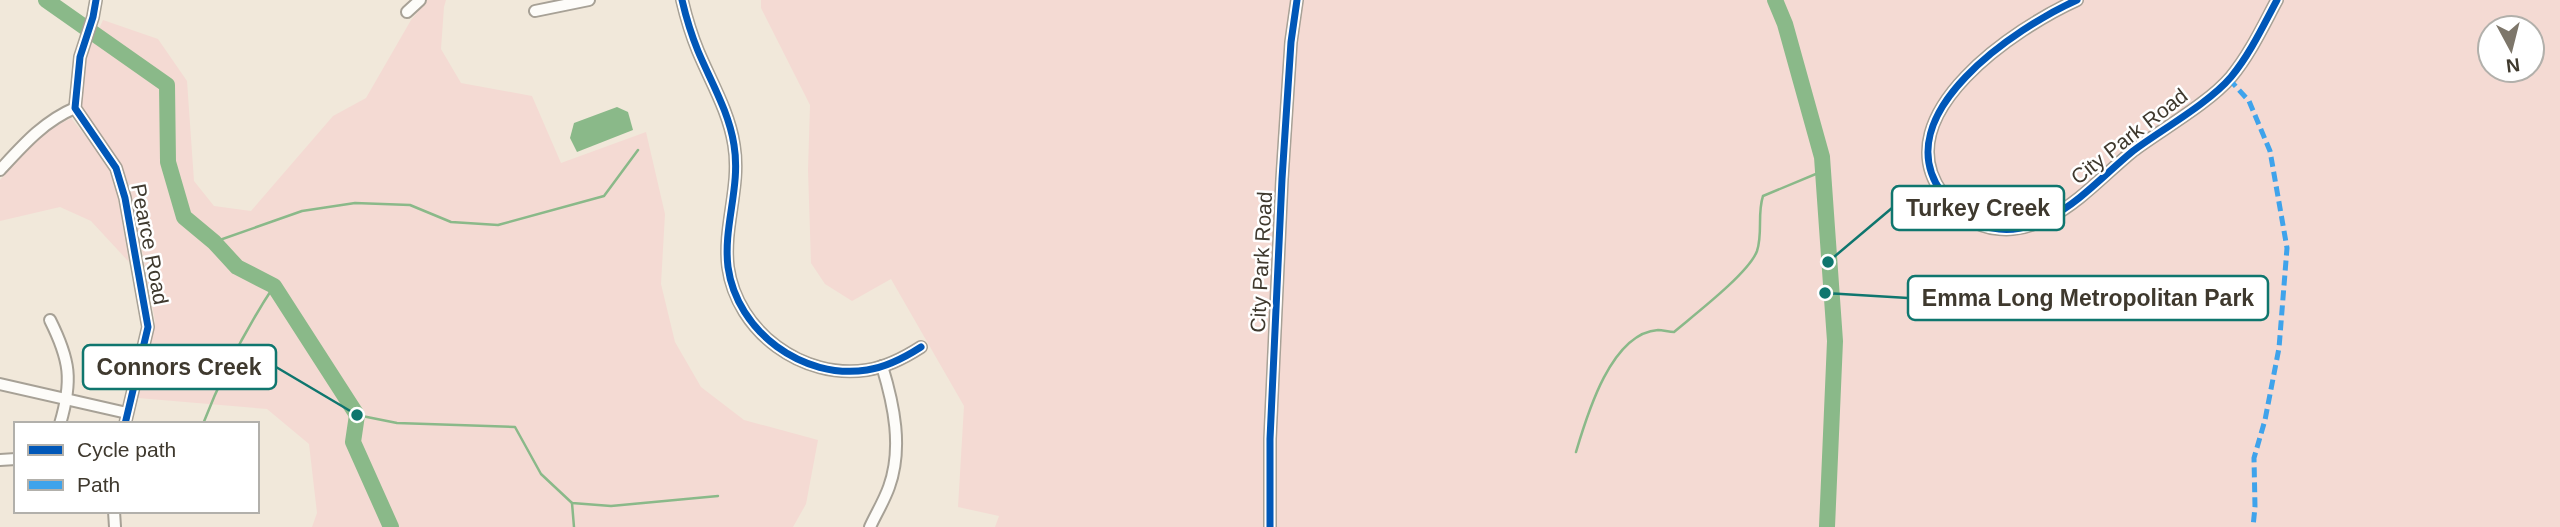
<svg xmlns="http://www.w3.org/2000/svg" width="2560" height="527" font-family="Helvetica,sans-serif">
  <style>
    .green { fill: #f4dad3; fill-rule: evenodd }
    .water { fill: #8ab989 }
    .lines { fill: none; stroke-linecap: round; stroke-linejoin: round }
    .stream { stroke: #8ab989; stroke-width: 2.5 }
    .river { stroke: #8ab989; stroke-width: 16 }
    .street-casing { stroke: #a7a196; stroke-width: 14 }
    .street { stroke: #fdfcf9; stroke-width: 10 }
    .quiet { stroke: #3fa3eb; stroke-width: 5; stroke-dasharray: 10 5; stroke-linecap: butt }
    .cycleway-casing { stroke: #fff; stroke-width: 11 }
    .cycleway { stroke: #0057b8; stroke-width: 7 }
    .labels { text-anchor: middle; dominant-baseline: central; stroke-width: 5; stroke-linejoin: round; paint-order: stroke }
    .street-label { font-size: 21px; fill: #3f392e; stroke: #fff }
    .leader { fill: none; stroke: #0f766e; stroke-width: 2.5 }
    .callout-dot { fill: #0f766e; stroke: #fff; stroke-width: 2.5 }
    .callout { fill: #fff; stroke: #0f766e; stroke-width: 2.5 }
    .callout-label { font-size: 23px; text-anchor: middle; font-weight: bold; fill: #3f392e }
  </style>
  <rect width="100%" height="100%" fill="#f1e8da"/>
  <g class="green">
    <polygon points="427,0 446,0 444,7 441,49 461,83 532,96 561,163 646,132 665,214 661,284 675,342 701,387 744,420 818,440 806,504 793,527 312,527 317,513 309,444 267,409 138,398 155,321 143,256 129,185 111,149 84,114 78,94 87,55 103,20 158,39 187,81 194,181 214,206 251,211 333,116 366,98 411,20"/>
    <path d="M 761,0 L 2560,0 L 2560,527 L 995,527 L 999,516 L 958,507 L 964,406 L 891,279 L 852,301 L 825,284 L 811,263 L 808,170 L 810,105 L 761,8 ZM 2490,28 L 2532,28 L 2532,70 L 2490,70 Z"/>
    <polygon points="71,118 106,162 117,192 129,262 91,221 60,207 0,221 0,180 43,133"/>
  </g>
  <polygon class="water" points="617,107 628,112 633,130 577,152 570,138 574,123"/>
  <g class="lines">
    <g class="stream">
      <polyline points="214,242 302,211 355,203 410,205 451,222 498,225 604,196 638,150"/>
      <polyline points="357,415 397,423 515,427 541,474 572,503 611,506 718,496"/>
      <path d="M 203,424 C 222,375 245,330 274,286"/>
      <path d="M 1576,452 C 1587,415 1611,333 1658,330 C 1663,330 1669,332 1674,332 C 1694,315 1749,273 1757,251 C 1763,233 1757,214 1763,196 L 1823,171"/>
      <polyline points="572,503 574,527"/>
    </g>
    <g class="river">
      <polyline points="46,0 167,85 168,162 184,217 214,242 237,267 274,286 357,415 353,442 391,527"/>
      <polyline points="1775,0 1785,24 1822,157 1835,341 1827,527"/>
    </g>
    <defs>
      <g id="street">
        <polyline points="96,0 93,17 80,57 75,108 116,168 125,198 148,327 125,424"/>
        <path d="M 682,0 C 686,17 691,34 698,51 C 711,82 729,112 734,145 C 741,187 723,226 728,267 C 737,332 803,380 867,370 C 887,367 904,358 921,347"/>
        <path d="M 2077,0 C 2017,27 1885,114 1942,193 C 1955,211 1976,228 1999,229 C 2016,231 2035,225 2050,217 C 2079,203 2107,172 2133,151 C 2161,130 2209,103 2231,77 C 2250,54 2263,26 2277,0"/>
        <polyline points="535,11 589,0"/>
        <polyline points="407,12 420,0"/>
        <path d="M 0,170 C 23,145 44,121 75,108"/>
        <path d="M 50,320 C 70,360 73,380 60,424"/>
        <polyline points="0,384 127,413"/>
        <polyline points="0,460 16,459"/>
        <polyline points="114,511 115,527"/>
        <path d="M 870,527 C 876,514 884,501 889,487 C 903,448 894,405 882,366"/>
        <polyline points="1270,527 1270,439 1282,179 1291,42 1297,0"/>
      </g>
    </defs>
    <use href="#street" class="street-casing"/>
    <use href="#street" class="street"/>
    <polyline class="quiet" points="2229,79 2249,101 2270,151 2287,248 2279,348 2265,420 2254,458 2255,507 2253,527"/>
    <defs>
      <g id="cycleway">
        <polyline points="96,0 93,17 80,57 75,108 116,168 125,198 148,327 125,424"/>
        <path d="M 682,0 C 686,17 691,34 698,51 C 711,82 729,112 734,145 C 741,187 723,226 728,267 C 737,332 803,380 867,370 C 887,367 904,358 921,347"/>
        <path d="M 2077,0 C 2017,27 1885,114 1942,193 C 1955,211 1976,228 1999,229 C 2016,231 2035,225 2050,217 C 2079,203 2107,172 2133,151 C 2161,130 2209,103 2231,77 C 2250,54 2263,26 2277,0"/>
        <polyline points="1270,527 1270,439 1282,179 1291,42 1297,0"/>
      </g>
    </defs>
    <use href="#cycleway" class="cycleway-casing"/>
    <use href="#cycleway" class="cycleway"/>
  </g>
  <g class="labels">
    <g class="street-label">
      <text transform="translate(2129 136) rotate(-38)">City Park Road</text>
      <text transform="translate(150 244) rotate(79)">Pearce Road</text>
      <text transform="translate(1261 262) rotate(-87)">City Park Road</text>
    </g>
  </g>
  <path class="leader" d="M1828 262L1892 208M1825 293L1908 298M357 415L276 367"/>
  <g class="callout-dot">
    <circle cx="1828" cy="262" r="7"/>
    <circle cx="1825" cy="293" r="7"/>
    <circle cx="357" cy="415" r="7"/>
  </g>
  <g class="callout">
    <rect x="1892" y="186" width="172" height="44" rx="7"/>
    <rect x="1908" y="276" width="360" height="44" rx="7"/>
    <rect x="83" y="345" width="193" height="44" rx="7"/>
  </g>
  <g class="callout-label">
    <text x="1978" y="216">Turkey Creek</text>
    <text x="2088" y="306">Emma Long Metropolitan Park</text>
    <text x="179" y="375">Connors Creek</text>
  </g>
  <rect x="14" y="422" width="245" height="91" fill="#ffffff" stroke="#b2b0ab" stroke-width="2"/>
  <rect x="28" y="445" width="35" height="10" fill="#0057b8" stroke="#b2b0ab" stroke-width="2"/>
  <text x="77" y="457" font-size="21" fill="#3f392e">Cycle path</text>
  <rect x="28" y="480" width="35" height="10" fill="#3fa3eb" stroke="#b2b0ab" stroke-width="2"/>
  <text x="77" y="492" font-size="21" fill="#3f392e">Path</text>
  <g transform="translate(2511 49) rotate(173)"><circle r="33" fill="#ffffff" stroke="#b2b0ab" stroke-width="2"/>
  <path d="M0-5L12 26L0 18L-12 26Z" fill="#7d766a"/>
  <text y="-10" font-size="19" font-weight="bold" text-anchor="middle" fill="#3f392e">N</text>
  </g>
</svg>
